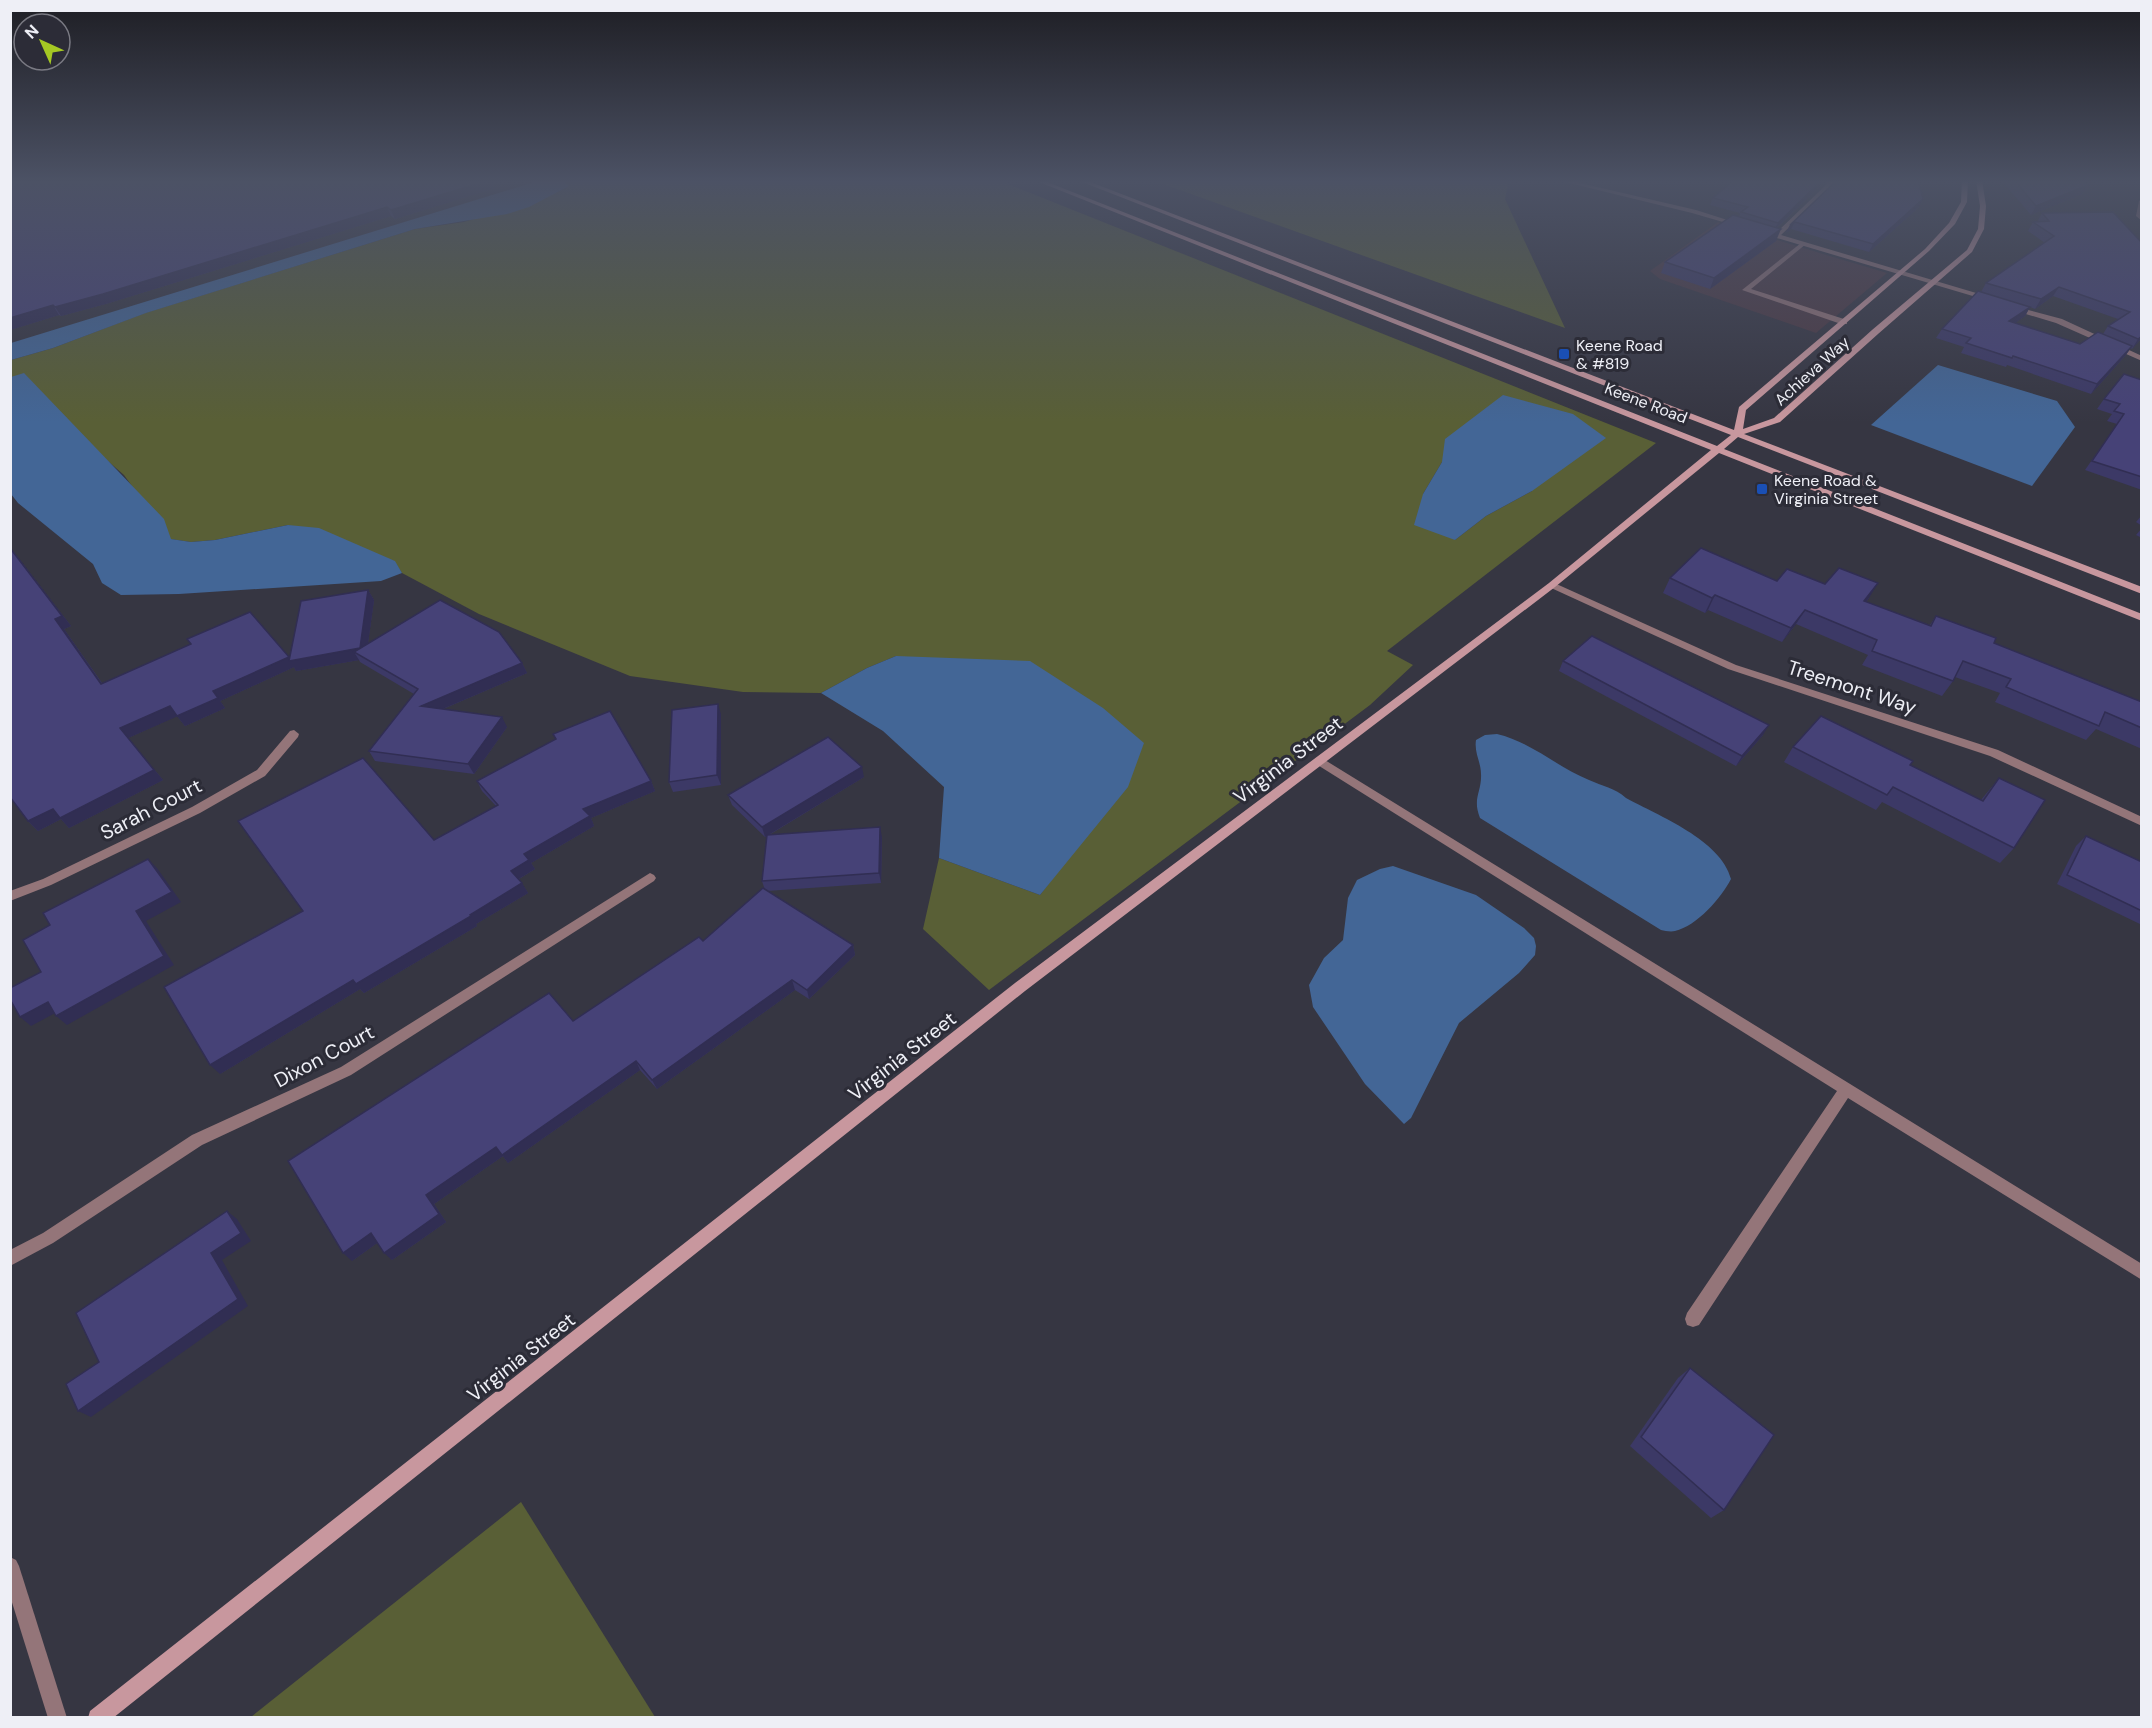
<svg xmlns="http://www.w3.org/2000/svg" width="2152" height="1728" font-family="'DM Sans',sans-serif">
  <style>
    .commercial { fill: #4b3943 }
    .green { fill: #595f36; fill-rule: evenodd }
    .water { fill: #436696 }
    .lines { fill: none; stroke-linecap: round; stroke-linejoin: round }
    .lane { fill: #947579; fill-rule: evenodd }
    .street { fill: #947579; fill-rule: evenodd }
    .secondary { fill: #c8979e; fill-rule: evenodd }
    .wall { fill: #3c3966; fill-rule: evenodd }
    .shaded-wall { fill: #312e53 }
    .building { fill: #464277; stroke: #312e53; stroke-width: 1.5 }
    .transit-dot { fill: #1a4fb4; stroke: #2c2c37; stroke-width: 2 }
    .labels { text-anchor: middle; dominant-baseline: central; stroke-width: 6; stroke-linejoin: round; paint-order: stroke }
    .far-poi-label { font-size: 16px; fill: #eeeff6; stroke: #2c2c37; text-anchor: start }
    .far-street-label { font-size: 16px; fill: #eeeff6; stroke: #2c2c37 }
    .street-label { font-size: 20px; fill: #eeeff6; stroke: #2c2c37 }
  </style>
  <rect width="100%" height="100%" fill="#363642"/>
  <polygon class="commercial" points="1718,222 1833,257 1887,273 1816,333 1660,279 1650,271"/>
  <g class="green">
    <path d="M 571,180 L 998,180 L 1656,443 L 1387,651 L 1413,665 L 1370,705 L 989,990 L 923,929 L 939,858 L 1040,895 L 1070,856 L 896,656 L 867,668 L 821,693 L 743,692 L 630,676 L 479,614 L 402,573 L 394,561 L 288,525 L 215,540 L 191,542 L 170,539 L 124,475 L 11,377 L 11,360 L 53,348 L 145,313 L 415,229 L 464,222 L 555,193 L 568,187 L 564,182 ZM 1442,462 L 1532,491 L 1486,516 L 1455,540 L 1423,494 Z"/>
    <polygon points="1152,180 1509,180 1505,199 1565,328"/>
    <polygon points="521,1502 655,1717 251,1717"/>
  </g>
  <g class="water">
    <polygon points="541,180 571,180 565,182 569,186 529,207 507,214 415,229 146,313 53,348 11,360 11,343"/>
    <polygon points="1938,365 2057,401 2075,427 2032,486 1871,425"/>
    <polygon points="24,373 164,519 171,539 191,542 215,540 288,525 319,528 395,561 402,573 381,581 179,594 121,595 102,583 93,564 18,503 11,494 11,377"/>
    <polygon points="1503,395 1573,414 1606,438 1532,491 1486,516 1455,540 1414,525 1423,494 1442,462 1445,439"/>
    <polygon points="896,656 1030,661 1103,708 1144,743 1128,787 1040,895 939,858 944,787 883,731 821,693 867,668"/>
    <path d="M 1497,734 C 1531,742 1557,767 1589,780 C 1602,786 1615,788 1626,798 C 1659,816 1721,840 1731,879 C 1721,898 1697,926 1675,931 C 1671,932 1665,931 1661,930 L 1480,818 C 1472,798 1482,792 1481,774 C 1481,762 1474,753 1476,740 L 1485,735 Z"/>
    <polygon points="1393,866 1476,895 1524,928 1534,938 1536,946 1535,955 1519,973 1459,1023 1411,1118 1404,1124 1365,1084 1313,1007 1309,985 1324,958 1343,940 1348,898 1357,880 1380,869"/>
  </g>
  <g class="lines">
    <polygon class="lane" points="1801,243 1806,244 1751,289 1847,320 1847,324 1841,324 1742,290"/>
    <g class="street">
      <polygon points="1557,180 1567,180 1696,210 1743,225 1740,227 1692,213"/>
      <polygon points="1829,180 1835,180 1830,188 1781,235 1993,298 1993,302 1760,233 1759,232 1762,230 1775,234 1825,186"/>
      <polygon points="2142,199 2142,221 2136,216 2139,201"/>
      <polygon points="2009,305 2062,319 2142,356 2142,361 2056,323 2009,309"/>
      <polygon points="1552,582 1736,665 1998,750 2142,817 2142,826 1990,756 1728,669 1549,587 1547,585"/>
      <polygon points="294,730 299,734 298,737 265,776 200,813 51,885 10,901 10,891 43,879 192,807 257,770 290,731"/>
      <polygon points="1320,757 2142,1264 2142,1280 1848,1098 1699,1325 1693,1327 1687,1325 1685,1319 1687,1313 1837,1091 1316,764 1314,761 1316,758"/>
      <polygon points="650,873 654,875 656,878 654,881 351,1075 202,1145 53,1243 10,1266 10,1250 43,1233 192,1135 341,1067"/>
      <polygon points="10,1557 16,1560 19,1566 67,1718 48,1718 10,1596"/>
    </g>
    <polygon class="secondary" points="1034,180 1042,180 1717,446 1731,435 1077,180 1085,180 1734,430 1739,407 1925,249 1949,223 1961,202 1962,180 1968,180 1967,202 1955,224 1929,251 1746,410 1743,429 1774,418 1872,330 1967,250 1978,229 1980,206 1976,180 1982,180 1986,206 1984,229 1972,252 1878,334 1780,422 1744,434 2142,587 2142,594 1738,437 1724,449 2142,614 2142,621 1719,453 1555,587 1025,991 113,1718 88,1718 90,1711 1015,983 1549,583 1711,450"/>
  </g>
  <g class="wall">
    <polygon points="10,180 507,180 493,184 495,188 395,219 391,216 109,303 61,316 59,315 10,330"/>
    <polygon points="1734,180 1826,180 1777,228 1776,241 1710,289 1661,273 1665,262 1739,217 1740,213 1710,205 1713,198"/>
    <polygon points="2004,180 2082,180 2088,185 2082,194 2031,215 2003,182"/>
    <polygon points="1835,182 1919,207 1869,252 1791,229 1786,233 1790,225"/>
    <path d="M 2042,213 L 2142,243 L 2142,338 L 2132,349 L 2131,348 L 2125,356 L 2091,394 L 2007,365 L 2006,367 L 1961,353 L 1964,347 L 1936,338 L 1942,329 L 1981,292 L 1986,283 L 2045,243 L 2028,231 L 2033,222 L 2037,222 ZM 2053,296 L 2118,319 L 2108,326 L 2103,334 L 2080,344 L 2015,323 L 2025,316 L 2030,307 L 2035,309 Z"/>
    <polygon points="2142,380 2142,490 2085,470 2117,424 2107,421 2112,414 2097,409 2104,399"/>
    <polygon points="2142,515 2142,526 2136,522"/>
    <polygon points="2142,528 2142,538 2136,535"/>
    <polygon points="10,547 71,626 64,629 102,683 290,658 368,590 374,600 368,643 522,663 527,673 443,709 507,727 474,774 375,761 369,751 414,694 360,662 359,660 296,671 294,667 220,701 225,708 185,726 177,716 128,738 163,780 69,828 61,819 38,831 28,821 16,804"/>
    <polygon points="1670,578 1777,581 1825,584 1869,598 1866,602 1930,625 1936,616 1994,643 2142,702 2142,749 2096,729 2086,740 1995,702 2000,693 1955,677 1953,681 1942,696 1862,665 1868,655 1796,624 1782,642 1708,610 1705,613 1663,593"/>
    <polygon points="1563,661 1763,735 1736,766 1559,671"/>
    <polygon points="721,714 721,785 673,792 669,782"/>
    <polygon points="1793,747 1910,765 1981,800 1999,778 2014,848 2000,863 1882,802 1876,810 1784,762"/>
    <polygon points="864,777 769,835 882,837 881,883 767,891 853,945 855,955 809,999 795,990 657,1089 640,1070 508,1163 503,1156 434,1204 446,1222 392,1260 377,1243 352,1261 573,1021 703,941 765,890 762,881 767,836 765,837 732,805 728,795"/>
    <polygon points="477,781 651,781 655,791 591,818 594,826 531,863 535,869 519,879 528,893 476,924 477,926 364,993 360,989 220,1074 434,840 496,806 482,791"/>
    <polygon points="2086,836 2142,862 2142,925 2057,884 2076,846"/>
    <polygon points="1690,1368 1724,1510 1711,1518 1630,1446 1678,1378"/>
  </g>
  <g class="shaded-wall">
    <polygon points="488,180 507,180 493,184 495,188 395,219 391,210"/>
    <polygon points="1822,180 1826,180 1774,230 1778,223"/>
    <polygon points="2088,185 2082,194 2031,215 2036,206"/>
    <polygon points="1923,199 1919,207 1869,252 1873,244"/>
    <polygon points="387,207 391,216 109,303 61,316 55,307"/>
    <polygon points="1795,222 1791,229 1786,233 1790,225"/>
    <polygon points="1781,229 1776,241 1710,289 1714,278"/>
    <polygon points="2059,287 2053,296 2035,309 2041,299"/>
    <polygon points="53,305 59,315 10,330 10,318"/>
    <polygon points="2030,307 2025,316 2004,331 2009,321"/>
    <polygon points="2142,336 2142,338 2132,349 2138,339"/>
    <polygon points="2132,346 2125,356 2091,394 2097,384"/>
    <polygon points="10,547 71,626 64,629 109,694 101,684 55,619"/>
    <polygon points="1878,583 1869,598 1855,616 1864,601"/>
    <polygon points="368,590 374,600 366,658 354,652 359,660 296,671 294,667 220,701 225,708 185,726 177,716 213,691 289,657 291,660"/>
    <polygon points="1715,595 1708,610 1705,613 1712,598"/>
    <polygon points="1805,610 1796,624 1782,642 1791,628"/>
    <polygon points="522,663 527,673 426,716 421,706"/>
    <polygon points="718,704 721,714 721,785 717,775"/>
    <polygon points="170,706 178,716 128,738 163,780 69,828 61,819 38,831 28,821 120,728"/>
    <polygon points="502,717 507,727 474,774 468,764"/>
    <polygon points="1769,725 1763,735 1736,766 1742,756"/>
    <polygon points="862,767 864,777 765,837 762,827"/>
    <polygon points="651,781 655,791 591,818 594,826 531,863 535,869 517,880 511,871 524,854 583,809"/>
    <polygon points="880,827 882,837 881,883 879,873"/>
    <polygon points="148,859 157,868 181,902 146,921 174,965 67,1025 56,1016 136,911"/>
    <polygon points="522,883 528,893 476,924 477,926 364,993 360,989 220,1074 210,1065 353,980 470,915"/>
    <polygon points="853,945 855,955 809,999 807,990"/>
    <polygon points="792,980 795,990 657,1089 652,1080"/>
    <polygon points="48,1002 59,1011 31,1026 20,1017"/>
    <polygon points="636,1061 640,1070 508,1163 503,1156 434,1204 446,1222 392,1260 384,1253 426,1195 496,1147"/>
    <polygon points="227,1211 237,1219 251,1241 222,1260 248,1306 91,1417 78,1411 211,1253"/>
    <polygon points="371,1233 380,1241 352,1261 343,1253"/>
  </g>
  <g class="building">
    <polygon points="10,180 490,180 391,210 387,207 103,294 55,307 53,305 10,318"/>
    <polygon points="1734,180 1822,180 1778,223 1741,212 1748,207 1713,198"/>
    <polygon points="1836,180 1918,180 1923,199 1873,244 1795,222 1790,225 1835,182"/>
    <polygon points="2014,180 2082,180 2088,185 2036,206"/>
    <polygon points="2113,212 2142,243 2142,336 2138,339 2108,326 2130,312 2059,287 2041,299 1986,283 2054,236 2033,222 2049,221 2042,213"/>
    <polygon points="1733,215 1781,229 1714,278 1665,262"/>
    <polygon points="1978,291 2030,307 2009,321 2080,344 2098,332 2132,346 2097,384 2013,356 2012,358 1966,343 1971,338 1942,329"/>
    <polygon points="2124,374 2142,380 2142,477 2092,461 2124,414 2114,411 2120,404 2104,399"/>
    <polygon points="10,548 62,616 55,619 101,684 191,644 187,639 250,612 289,657 213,691 218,698 177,716 170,706 120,728 154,770 60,818 53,809 28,821 10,797"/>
    <polygon points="1701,548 1777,581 1787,569 1825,584 1839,568 1878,583 1864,601 1931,626 1936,616 1996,638 1994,643 2142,702 2142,728 2105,712 2099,726 2006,687 2011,679 1963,661 1953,681 1872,651 1877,640 1805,610 1791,628 1715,595 1712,598 1670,578"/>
    <polygon points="368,590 360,648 289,661 301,601"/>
    <polygon points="440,600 499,632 522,663 421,706 502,717 468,764 369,751 418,689 354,652"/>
    <polygon points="1592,636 1769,725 1742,756 1563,661"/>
    <polygon points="718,704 717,775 669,782 672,710"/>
    <polygon points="610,711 651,781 583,809 590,816 524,854 529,860 511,871 522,883 470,915 471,916 356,984 353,980 210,1065 164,987 303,911 238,821 363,758 434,840 498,805 477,781 556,739 553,734"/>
    <polygon points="1821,716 1913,761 1910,765 1983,801 1999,778 2045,800 2014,848 1893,787 1887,795 1793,747"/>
    <polygon points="828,737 862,767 762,827 728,795"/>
    <polygon points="880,827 879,873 762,881 767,835"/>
    <polygon points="2086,836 2142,862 2142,911 2067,875"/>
    <polygon points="148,859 172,892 136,911 164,956 56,1016 48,1002 20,1017 10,999 10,988 41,972 23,940 50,925 43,913"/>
    <polygon points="763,888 853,945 807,990 792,980 652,1080 636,1061 502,1155 496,1147 426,1195 439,1214 384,1253 371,1233 343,1253 288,1161 549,993 573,1021 699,937 703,941"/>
    <polygon points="227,1211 241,1233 211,1253 238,1299 78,1411 66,1384 99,1362 76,1313"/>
    <polygon points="1690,1368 1774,1435 1724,1510 1641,1437"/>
  </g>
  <linearGradient id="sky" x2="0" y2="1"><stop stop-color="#1e1e24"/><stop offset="0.43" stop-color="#4c5265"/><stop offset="1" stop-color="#4c5265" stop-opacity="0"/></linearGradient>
  <rect width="2152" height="422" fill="url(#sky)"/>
  <g class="transit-dot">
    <rect x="1558" y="348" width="12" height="12" rx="3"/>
    <rect x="1756" y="483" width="12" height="12" rx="3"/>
  </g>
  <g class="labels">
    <g class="far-poi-label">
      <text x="1576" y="345">Keene Road<tspan x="1576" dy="18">&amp; #819</tspan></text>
      <text x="1774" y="480">Keene Road &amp;<tspan x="1774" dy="18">Virginia Street</tspan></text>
    </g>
    <g class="far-street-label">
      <text transform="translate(1812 371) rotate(-42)">Achieva Way</text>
      <text transform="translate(1646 403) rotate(21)">Keene Road</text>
    </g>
    <g class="street-label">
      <text transform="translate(1852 687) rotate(18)">Treemont Way</text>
      <text transform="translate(1288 760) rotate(-37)">Virginia Street</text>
      <text transform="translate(151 809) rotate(-27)">Sarah Court</text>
      <text transform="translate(324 1056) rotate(-28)">Dixon Court</text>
      <text transform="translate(902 1056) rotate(-38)">Virginia Street</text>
      <text transform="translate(521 1357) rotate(-38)">Virginia Street</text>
    </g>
  </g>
  <rect width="2152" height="1728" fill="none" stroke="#eeeff6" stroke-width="24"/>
  <g transform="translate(42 42) rotate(315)"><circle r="28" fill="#2c2c37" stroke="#7a7a83" stroke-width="1.5"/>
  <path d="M0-4.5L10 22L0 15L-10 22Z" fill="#a5c823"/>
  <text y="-9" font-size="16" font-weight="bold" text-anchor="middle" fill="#eeeff6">N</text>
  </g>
</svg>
